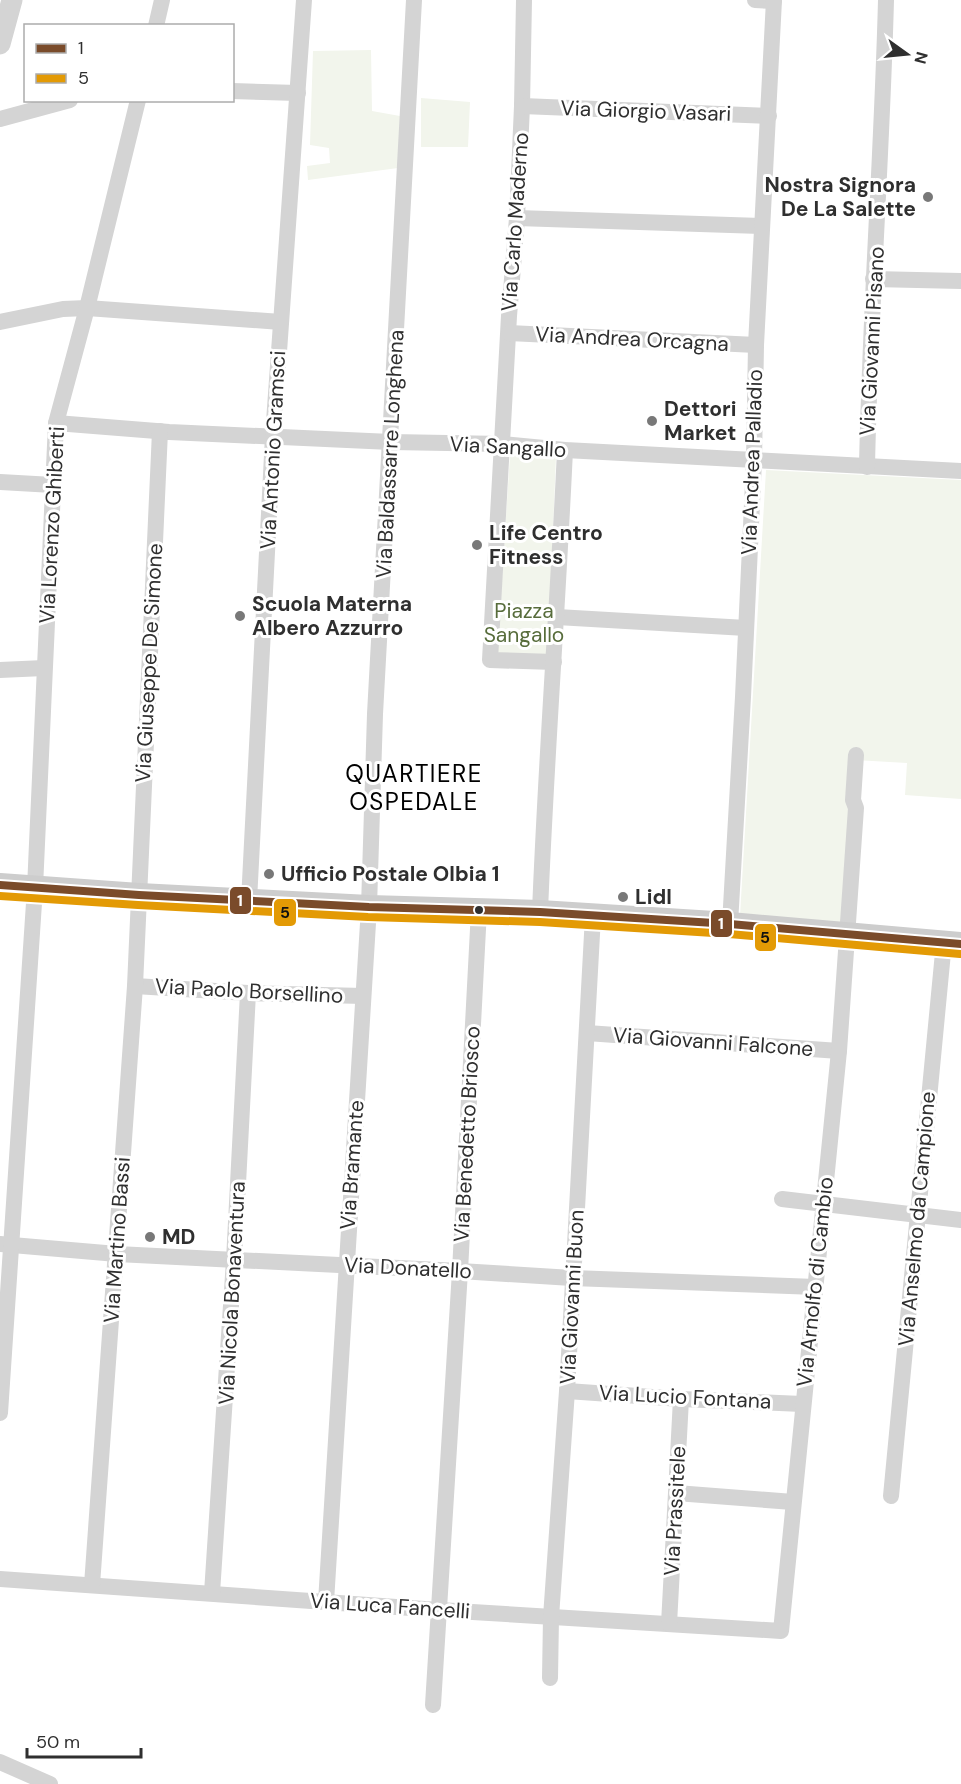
<svg xmlns="http://www.w3.org/2000/svg" width="961" height="1784" font-family="'DM Sans',sans-serif">
  <style>
    .green { fill: #f2f5ec }
    .lines { fill: none; stroke-linecap: round; stroke-linejoin: round }
    .minor { stroke: #d4d4d4; stroke-width: 16 }
    .tertiary { stroke: #d4d4d4; stroke-width: 21 }
    .secondary { stroke: #cdcdcd; stroke-width: 24 }
    .bus-1-casing { stroke: #fff; stroke-width: 12 }
    .bus-2-casing { stroke: #fff; stroke-width: 12 }
    .bus-1 { stroke: #7a4b2a; stroke-width: 8 }
    .bus-2 { stroke: #e39a05; stroke-width: 8 }
    .poi-dot { fill: #787878; stroke: #fff; stroke-width: 2 }
    .bus-dot { fill: #2f2f2f; stroke: #fff; stroke-width: 2 }
    .labels { text-anchor: middle; dominant-baseline: central; stroke-width: 6; stroke-linejoin: round; paint-order: stroke }
    .street-label { font-size: 21px; fill: #2f2f2f; stroke: #fff }
    .poi-label { font-size: 21px; font-weight: bold; fill: #2f2f2f; stroke: #fff; text-anchor: start }
    .park-label { font-size: 21px; fill: #576c3b; stroke: #fff }
    .quarter-label { font-size: 24px; letter-spacing: 1.5px; fill: #000; stroke: #fff }
    .line-badge { stroke: #fff; stroke-width: 2 }
    .badge-label { font-size: 16px; text-anchor: middle; font-weight: bold; fill: #fff }
    .pale-badge-label { font-size: 16px; text-anchor: middle; font-weight: bold; fill: #111 }
  </style>
  <rect width="100%" height="100%" fill="#fff"/>
  <g class="green">
    <polygon points="371,50 372,111 400,116 398,168 308,180 307,166 330,163 329,148 310,145 313,51"/>
    <polygon points="421,98 470,102 468,147 421,147"/>
    <polygon points="510,455 556,456 548,657 497,656"/>
    <polygon points="766,470 961,480 961,799 905,795 907,763 855,760 843,923 740,916"/>
  </g>
  <g class="lines">
    <g class="minor">
      <polyline points="524,0 522,106 517,218 509,316 490,660 554,662"/>
      <polyline points="755,0 774,1"/>
      <polyline points="156,26 162,0"/>
      <polyline points="232,91 298,93"/>
      <polyline points="522,106 769,116"/>
      <polyline points="0,119 70,100"/>
      <polyline points="517,218 761,226"/>
      <polyline points="873,279 961,281"/>
      <polyline points="0,322 63,309 87,308 281,322"/>
      <polyline points="509,333 756,345"/>
      <polyline points="56,423 169,432 391,442 503,444 565,450 961,471"/>
      <path d="M 867,467 C 870,311 882,156 886,0"/>
      <polyline points="0,482 53,485"/>
      <polyline points="557,617 746,628"/>
      <polyline points="0,670 44,668"/>
      <polyline points="249,901 273,436 304,0"/>
      <path d="M 540,912 C 546,758 558,604 565,450"/>
      <polyline points="730,924 743,697 754,461 756,345 774,0"/>
      <polyline points="135,986 248,993 363,996"/>
      <polyline points="587,1033 839,1051"/>
      <polyline points="782,1199 961,1220"/>
      <polyline points="0,1244 117,1254 460,1271 572,1278 816,1287"/>
      <polyline points="567,1391 681,1399 802,1404"/>
      <polyline points="0,1413 35,888 56,423 87,308 138,100"/>
      <polyline points="676,1493 793,1502"/>
      <polyline points="891,1496 944,942"/>
      <polyline points="0,1579 439,1610 781,1631 839,1051 856,808 853,800 856,755"/>
      <polyline points="92,1585 135,986 160,431"/>
      <polyline points="212,1593 234,1260 248,993"/>
      <polyline points="326,1602 369,907 375,714 414,0"/>
      <polyline points="669,1624 681,1399"/>
      <polyline points="550,1678 551,1617 567,1391 593,916"/>
      <polyline points="433,1705 460,1271 479,910"/>
      <polyline points="0,1762 50,1784"/>
    </g>
    <polyline class="tertiary" points="0,44 12,0"/>
    <polyline class="secondary" points="0,885 139,895 369,907 540,912 730,924 961,944"/>
    <defs>
      <polyline id="bus-1" points="0,885 139,895 369,907 540,912 730,924 961,944"/>
      <polyline id="bus-2" points="0,896 138,905 368,917 540,922 729,934 960,954"/>
    </defs>
    <use href="#bus-1" class="bus-1-casing"/>
    <use href="#bus-2" class="bus-2-casing"/>
    <use href="#bus-1" class="bus-1"/>
    <use href="#bus-2" class="bus-2"/>
  </g>
  <g class="poi-dot">
    <circle cx="928" cy="197" r="6"/>
    <circle cx="652" cy="421" r="6"/>
    <circle cx="477" cy="545" r="6"/>
    <circle cx="240" cy="616" r="6"/>
    <circle cx="269" cy="874" r="6"/>
    <circle cx="623" cy="897" r="6"/>
    <circle cx="150" cy="1237" r="6"/>
  </g>
  <circle class="bus-dot" cx="479" cy="910" r="5"/>
  <g class="labels">
    <g class="street-label">
      <text transform="translate(646 111) rotate(2)">Via Giorgio Vasari</text>
      <text transform="translate(515 222) rotate(-86)">Via Carlo Maderno</text>
      <text transform="translate(632 339) rotate(3)">Via Andrea Orcagna</text>
      <text transform="translate(872 341) rotate(-87)">Via Giovanni Pisano</text>
      <text transform="translate(508 447) rotate(3)">Via Sangallo</text>
      <text transform="translate(273 450) rotate(-87)">Via Antonio Gramsci</text>
      <text transform="translate(390 454) rotate(-87)">Via Baldassarre Longhena</text>
      <text transform="translate(752 462) rotate(-88)">Via Andrea Palladio</text>
      <text transform="translate(52 525) rotate(-87)">Via Lorenzo Ghiberti</text>
      <text transform="translate(149 663) rotate(-87)">Via Giuseppe De Simone</text>
      <text transform="translate(249 991) rotate(3)">Via Paolo Borsellino</text>
      <text transform="translate(713 1042) rotate(4)">Via Giovanni Falcone</text>
      <text transform="translate(467 1134) rotate(-87)">Via Benedetto Briosco</text>
      <text transform="translate(352 1165) rotate(-86)">Via Bramante</text>
      <text transform="translate(917 1219) rotate(-85)">Via Anselmo da Campione</text>
      <text transform="translate(117 1240) rotate(-86)">Via Martino Bassi</text>
      <text transform="translate(408 1268) rotate(3)">Via Donatello</text>
      <text transform="translate(815 1282) rotate(-84)">Via Arnolfo di Cambio</text>
      <text transform="translate(232 1293) rotate(-87)">Via Nicola Bonaventura</text>
      <text transform="translate(572 1297) rotate(-87)">Via Giovanni Buon</text>
      <text transform="translate(685 1397) rotate(3)">Via Lucio Fontana</text>
      <text transform="translate(675 1511) rotate(-87)">Via Prassitele</text>
      <text transform="translate(390 1606) rotate(4)">Via Luca Fancelli</text>
    </g>
    <g class="poi-label">
      <text x="916" y="185" text-anchor="end">Nostra Signora<tspan x="916" dy="24">De La Salette</tspan></text>
      <text x="664" y="409">Dettori<tspan x="664" dy="24">Market</tspan></text>
      <text x="489" y="533">Life Centro<tspan x="489" dy="24">Fitness</tspan></text>
      <text x="252" y="604">Scuola Materna<tspan x="252" dy="24">Albero Azzurro</tspan></text>
      <text x="281" y="874">Ufficio Postale Olbia 1</text>
      <text x="635" y="897">Lidl</text>
      <text x="162" y="1237">MD</text>
    </g>
    <g class="park-label">
      <text x="524" y="611">Piazza<tspan x="524" dy="24">Sangallo</tspan></text>
    </g>
    <g class="quarter-label">
      <text x="414" y="773">QUARTIERE<tspan x="414" dy="28">OSPEDALE</tspan></text>
    </g>
  </g>
  <g class="line-badge">
    <rect x="229" y="886" width="23" height="29" rx="6" fill="#7a4b2a"/>
    <rect x="273" y="898" width="24" height="29" rx="6" fill="#e39a05"/>
    <rect x="710" y="909" width="23" height="29" rx="6" fill="#7a4b2a"/>
    <rect x="754" y="923" width="23" height="29" rx="6" fill="#e39a05"/>
  </g>
  <g class="badge-label">
    <text x="240" y="906">1</text>
    <text x="721" y="929">1</text>
  </g>
  <g class="pale-badge-label">
    <text x="285" y="918">5</text>
    <text x="765" y="943">5</text>
  </g>
  <rect x="24" y="24" width="210" height="78" fill="#ffffff" stroke="#acacac" stroke-width="1.5"/>
  <rect x="36" y="44" width="30" height="9" fill="#7a4b2a" stroke="#acacac" stroke-width="1.5"/>
  <text x="78" y="54" font-size="18" fill="#2f2f2f">1</text>
  <rect x="36" y="74" width="30" height="9" fill="#e39a05" stroke="#acacac" stroke-width="1.5"/>
  <text x="78" y="84" font-size="18" fill="#2f2f2f">5</text>
  <g transform="translate(907 54) rotate(105)" stroke="#ffffff" stroke-width="4.5" paint-order="stroke">
  <path d="M0-4.5L10 22L0 15L-10 22Z" fill="#2f2f2f"/>
  <text y="-9" font-size="16" font-weight="bold" text-anchor="middle" fill="#2f2f2f">N</text>
  </g>
  <path d="M27 1748v9h114v-9" fill="none" stroke="#2f2f2f" stroke-width="3"/>
  <text x="36" y="1748" font-size="18" fill="#2f2f2f" stroke="#ffffff" stroke-width="4.5" paint-order="stroke">50 m</text>
</svg>
